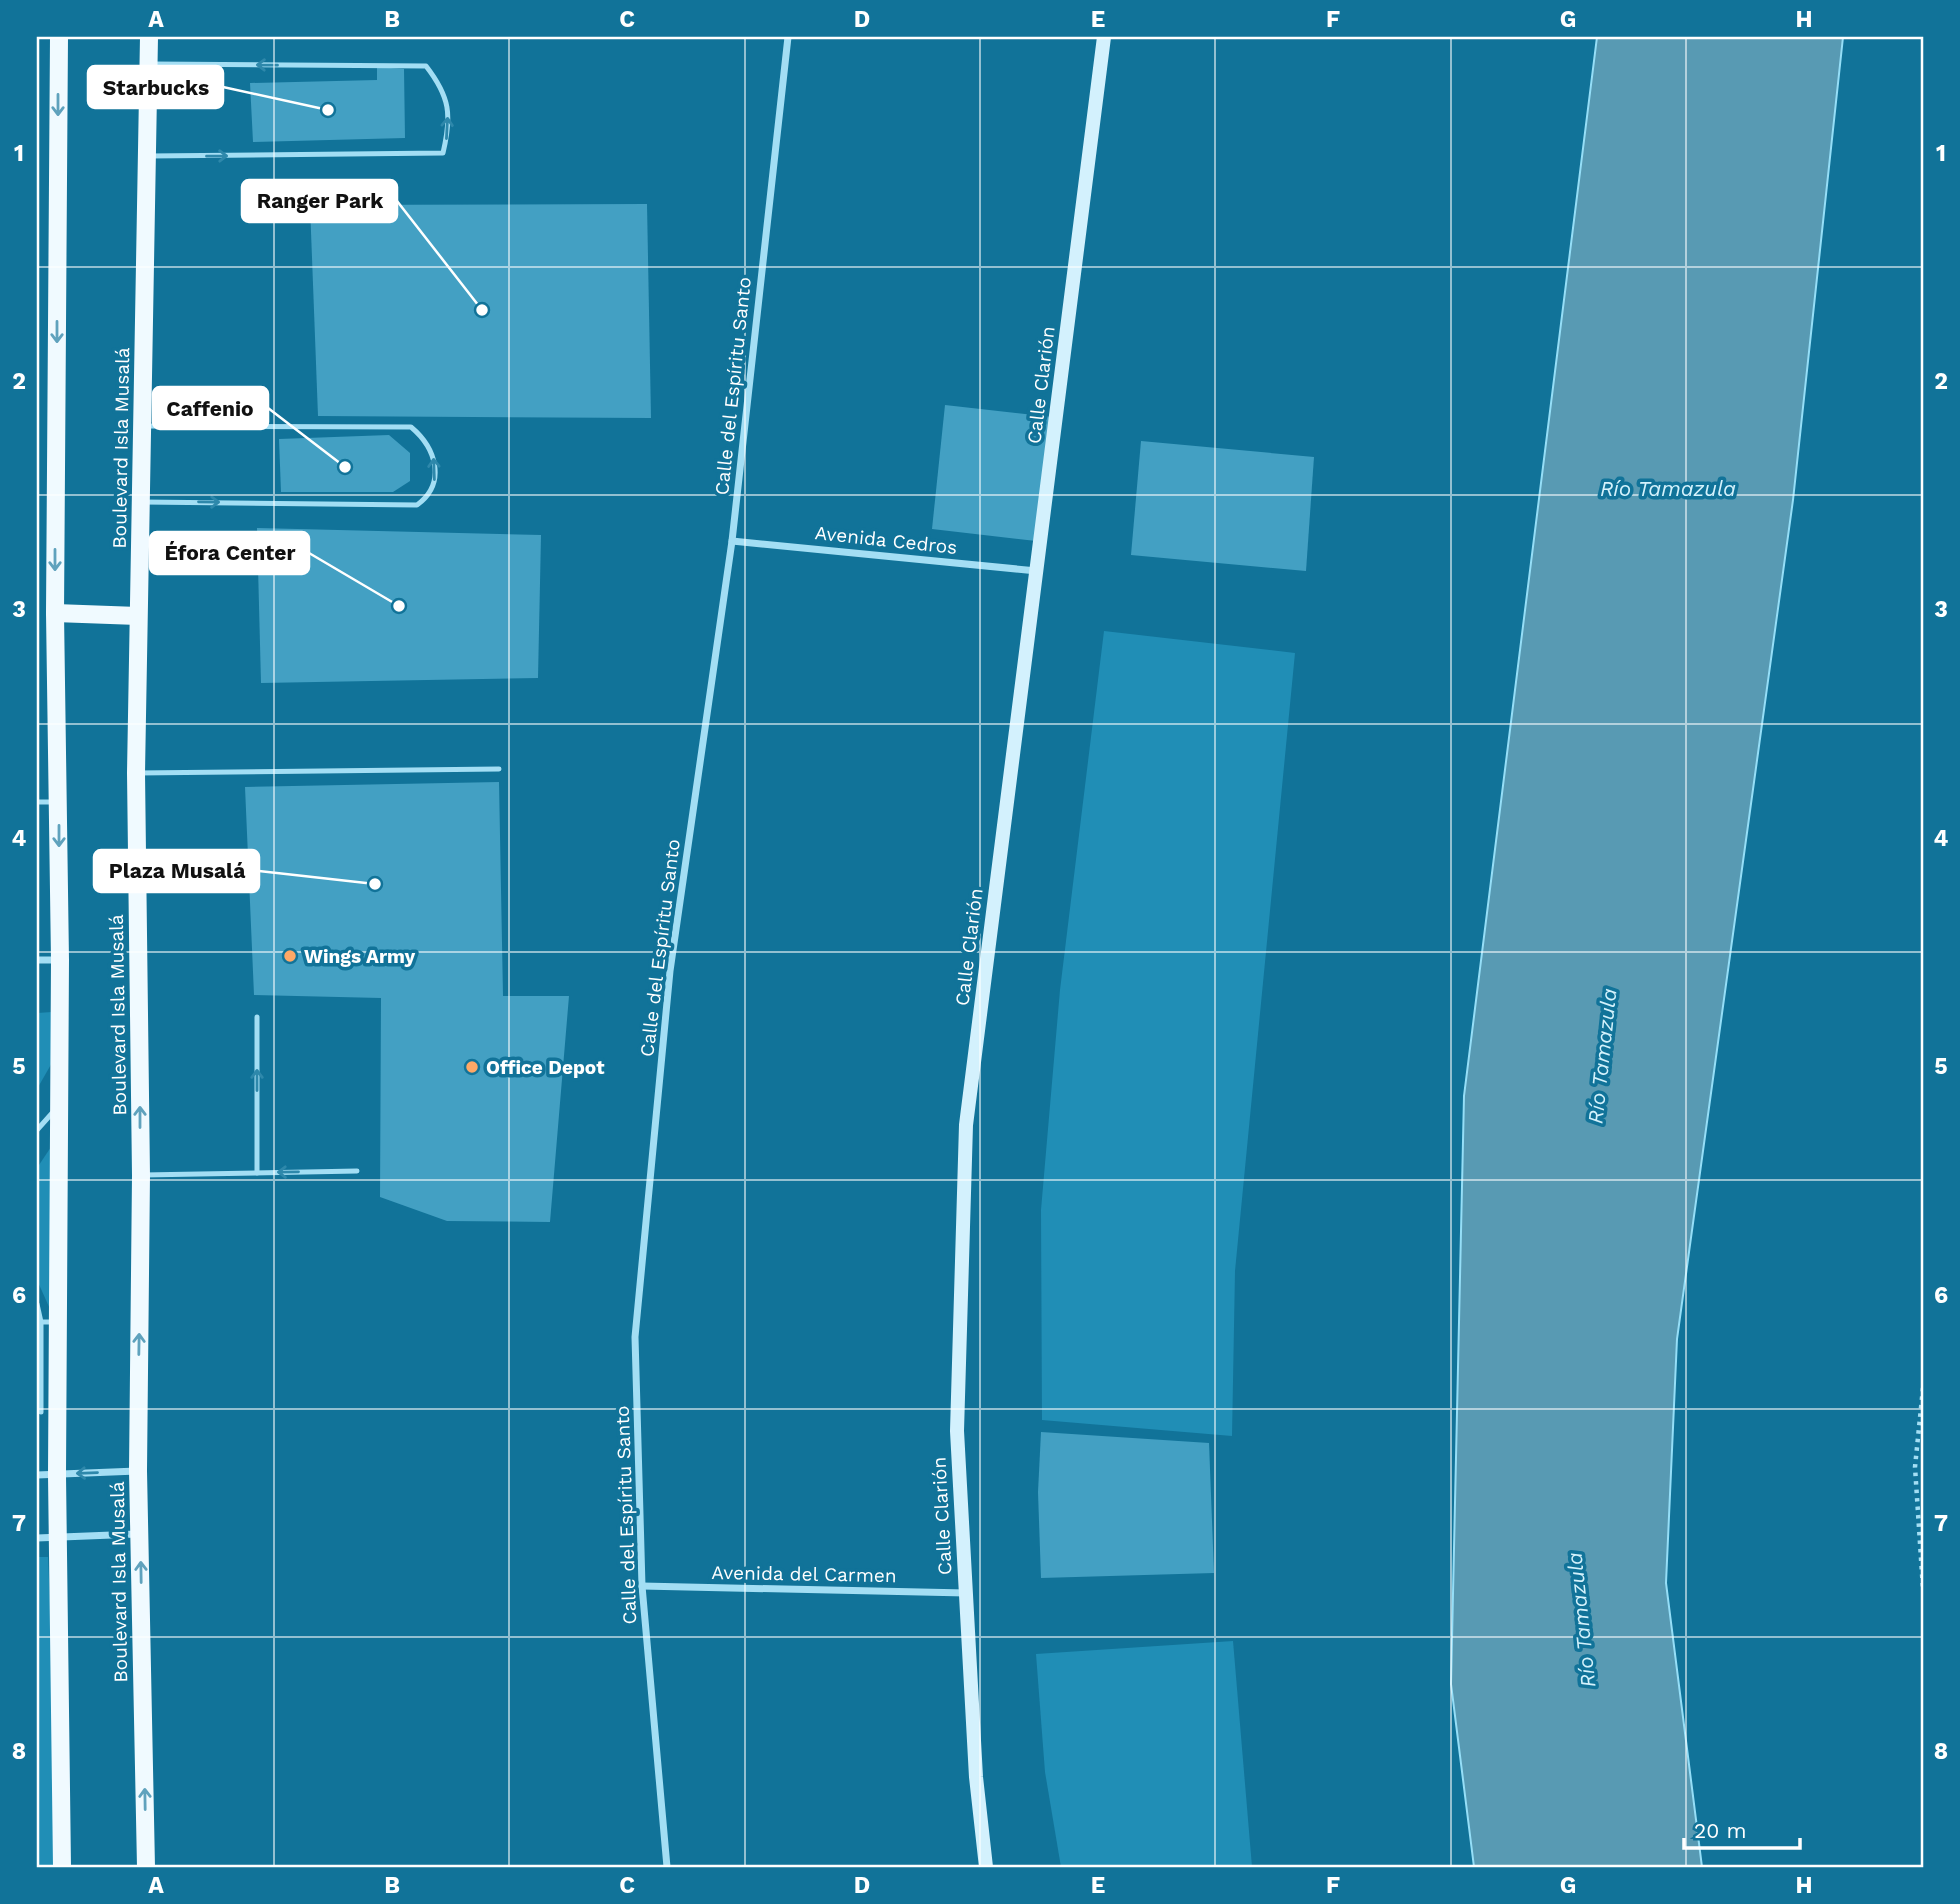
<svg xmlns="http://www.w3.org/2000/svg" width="1960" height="1904" font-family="'Work Sans',sans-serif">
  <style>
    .green { fill: #208eb6 }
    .water { fill: #589ab3; stroke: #95def7; stroke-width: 2 }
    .building { fill: #43a0c3 }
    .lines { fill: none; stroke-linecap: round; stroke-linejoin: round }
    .path { stroke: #a3def4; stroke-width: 4.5; stroke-dasharray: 3.5 5; stroke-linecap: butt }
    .lane { stroke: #a3def4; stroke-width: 5 }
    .street { stroke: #a3def4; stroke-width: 7 }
    .secondary { stroke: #d3f1fd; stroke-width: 14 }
    .primary { stroke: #f0faff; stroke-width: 18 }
    .oneway { stroke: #2e88ab }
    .oneway2 { stroke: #5fa2bd }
    .grid { fill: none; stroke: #fff; stroke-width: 2; stroke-opacity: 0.55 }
    .poi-dot { fill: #ffa866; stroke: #117399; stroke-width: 2.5 }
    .labels { text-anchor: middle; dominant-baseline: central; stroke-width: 7; stroke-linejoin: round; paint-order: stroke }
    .street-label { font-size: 19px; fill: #fff; stroke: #117399 }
    .poi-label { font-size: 19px; font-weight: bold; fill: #fff; stroke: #117399; text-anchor: start }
    .water-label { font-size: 21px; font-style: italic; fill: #d4f2fc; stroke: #117399 }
    .leader { fill: none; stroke: #fff; stroke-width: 2.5 }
    .callout-dot { fill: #fff; stroke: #117399; stroke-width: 2.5 }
    .callout { fill: #fff; stroke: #fff; stroke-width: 2.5 }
    .callout-label { font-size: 21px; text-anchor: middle; font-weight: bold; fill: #111 }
    .neatline { fill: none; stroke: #fff; stroke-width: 2.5 }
    .grid-label { font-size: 23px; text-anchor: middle; font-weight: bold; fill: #fff }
  </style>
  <rect width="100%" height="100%" fill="#117399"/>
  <g class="green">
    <polygon points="1104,631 1295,653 1235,1271 1232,1436 1042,1420 1041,1210 1060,990"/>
    <polygon points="52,1012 53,1061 37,1089 37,1013"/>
    <polygon points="51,1147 50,1309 37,1280 37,1168"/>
    <polygon points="37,1557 48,1557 62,1867 37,1867"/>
    <polygon points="1233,1641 1252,1867 1061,1867 1045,1772 1036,1654"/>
  </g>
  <polygon class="water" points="1597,37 1843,37 1793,500 1677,1339 1666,1583 1702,1867 1474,1867 1451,1684 1464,1096"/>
  <g class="building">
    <polygon points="377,67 404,69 405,138 253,142 250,83 377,80"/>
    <polygon points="647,204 651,418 318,416 310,205"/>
    <polygon points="945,405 1061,418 1045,542 932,529"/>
    <polygon points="389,435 410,453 410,481 393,492 281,492 279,439"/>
    <polygon points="1141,441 1314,457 1306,571 1131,555"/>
    <polygon points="257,528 541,535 538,678 261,683"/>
    <polygon points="499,782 503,996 569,996 550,1222 447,1221 380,1197 381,998 254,995 245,787"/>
    <polygon points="1041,1432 1209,1443 1214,1573 1041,1578 1038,1492"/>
  </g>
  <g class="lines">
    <polyline class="path" points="1923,1388 1915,1467 1923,1589"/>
    <g class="lane">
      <path d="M 149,156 L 443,153 C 452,115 450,97 426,66 L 153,64"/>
      <path d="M 143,502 L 417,505 C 447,483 436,448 411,427 L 144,426"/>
      <polyline points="138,773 499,769"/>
      <polyline points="37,802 56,802"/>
      <polyline points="257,1017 257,1173"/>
      <polyline points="37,1130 54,1111"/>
      <polyline points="143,1175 357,1171"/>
      <polyline points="37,1304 41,1322 54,1322"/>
      <polyline points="41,1412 41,1322"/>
    </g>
    <g class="street">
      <polyline points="732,541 1037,571"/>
      <polyline points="37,960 59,960"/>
      <polyline points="37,1475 137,1471"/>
      <polyline points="37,1538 137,1534"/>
      <polyline points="642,1586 966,1593"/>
      <polyline points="667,1867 642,1586 635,1337 670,971 732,541 788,37"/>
    </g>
    <polyline class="secondary" points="986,1867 976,1777 957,1431 966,1125 1104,37"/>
    <g class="primary">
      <polyline points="59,37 55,613 60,960 57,1475 62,1867"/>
      <polyline points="55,613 138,616"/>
      <polyline points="146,1867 138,1471 141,1175 136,773 149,37"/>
    </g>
  </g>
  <defs><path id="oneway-shaft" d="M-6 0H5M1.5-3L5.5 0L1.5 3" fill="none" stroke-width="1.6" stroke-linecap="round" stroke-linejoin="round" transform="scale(1.75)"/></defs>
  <g class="oneway">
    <use href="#oneway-shaft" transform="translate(267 65) rotate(-179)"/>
    <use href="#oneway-shaft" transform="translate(447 128) rotate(-87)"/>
    <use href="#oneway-shaft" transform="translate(217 156) rotate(-1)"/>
    <use href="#oneway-shaft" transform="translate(434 469) rotate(-92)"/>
    <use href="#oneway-shaft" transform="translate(209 502) rotate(1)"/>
    <use href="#oneway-shaft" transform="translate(257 1080) rotate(-90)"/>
    <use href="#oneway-shaft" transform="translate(288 1172) rotate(179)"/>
    <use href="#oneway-shaft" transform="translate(87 1473) rotate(178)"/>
  </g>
  <g class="oneway2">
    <use href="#oneway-shaft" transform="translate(58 105) rotate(90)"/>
    <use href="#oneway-shaft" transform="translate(57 332) rotate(90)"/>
    <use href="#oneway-shaft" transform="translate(55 560) rotate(90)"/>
    <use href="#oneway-shaft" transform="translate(59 836) rotate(90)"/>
    <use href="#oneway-shaft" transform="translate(140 1117) rotate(-90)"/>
    <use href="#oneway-shaft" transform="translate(139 1344) rotate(-89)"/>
    <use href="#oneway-shaft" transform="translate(141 1572) rotate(-91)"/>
    <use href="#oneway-shaft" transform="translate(145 1799) rotate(-91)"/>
  </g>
  <path class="grid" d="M 274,37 L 274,1867M 509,37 L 509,1867M 745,37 L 745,1867M 980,37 L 980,1867M 1215,37 L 1215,1867M 1451,37 L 1451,1867M 1686,37 L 1686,1867M 37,267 L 1923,267M 37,495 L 1923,495M 37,724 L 1923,724M 37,952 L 1923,952M 37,1180 L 1923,1180M 37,1409 L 1923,1409M 37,1637 L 1923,1637"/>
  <g class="poi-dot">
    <circle cx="290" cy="956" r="7"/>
    <circle cx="472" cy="1067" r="7"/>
  </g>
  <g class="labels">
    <g class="street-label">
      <text transform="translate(1041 385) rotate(-83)">Calle Clarión</text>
      <text transform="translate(733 386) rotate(-84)">Calle del Espíritu Santo</text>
      <text transform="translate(121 448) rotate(-89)">Boulevard Isla Musalá</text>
      <text transform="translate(886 540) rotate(6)">Avenida Cedros</text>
      <text transform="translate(969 947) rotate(-83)">Calle Clarión</text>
      <text transform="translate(660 948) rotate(-83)">Calle del Espíritu Santo</text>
      <text transform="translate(118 1015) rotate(-91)">Boulevard Isla Musalá</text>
      <text transform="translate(626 1515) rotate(-92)">Calle del Espíritu Santo</text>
      <text transform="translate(942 1516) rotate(-93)">Calle Clarión</text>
      <text transform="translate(804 1574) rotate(1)">Avenida del Carmen</text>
      <text transform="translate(119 1582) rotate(-91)">Boulevard Isla Musalá</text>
    </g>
    <g class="poi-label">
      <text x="304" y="956">Wings Army</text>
      <text x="486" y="1067">Office Depot</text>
    </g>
    <g class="water-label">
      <text x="1668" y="488">Río Tamazula</text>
      <text transform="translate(1602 1056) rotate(-84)">Río Tamazula</text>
      <text transform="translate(1581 1620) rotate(-96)">Río Tamazula</text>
    </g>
  </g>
  <path class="leader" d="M328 110L223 87M482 310L397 201M345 467L268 408M399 606L309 553M375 884L259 871"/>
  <g class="callout-dot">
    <circle cx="328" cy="110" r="7"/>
    <circle cx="482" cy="310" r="7"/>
    <circle cx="345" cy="467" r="7"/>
    <circle cx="399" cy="606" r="7"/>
    <circle cx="375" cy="884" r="7"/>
  </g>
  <g class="callout">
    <rect x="88" y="66" width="135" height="42" rx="7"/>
    <rect x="242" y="180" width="155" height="42" rx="7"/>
    <rect x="153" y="387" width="115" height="42" rx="7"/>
    <rect x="150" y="532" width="159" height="42" rx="7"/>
    <rect x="94" y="850" width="165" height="42" rx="7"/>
  </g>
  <g class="callout-label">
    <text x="156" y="95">Starbucks</text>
    <text x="320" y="208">Ranger Park</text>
    <text x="210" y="416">Caffenio</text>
    <text x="230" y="560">Éfora Center</text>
    <text x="177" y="878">Plaza Musalá</text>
  </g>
  <rect width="1960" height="1904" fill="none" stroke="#117399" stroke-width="77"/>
  <path d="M1684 1838v10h116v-10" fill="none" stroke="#ffffff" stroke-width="3.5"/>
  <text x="1694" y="1838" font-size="21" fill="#ffffff" stroke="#117399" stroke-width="5" paint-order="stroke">20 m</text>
  <rect x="38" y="38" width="1884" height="1828" class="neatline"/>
  <g class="grid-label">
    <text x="156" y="27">A</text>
    <text x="392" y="27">B</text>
    <text x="627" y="27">C</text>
    <text x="862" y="27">D</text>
    <text x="1098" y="27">E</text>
    <text x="1333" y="27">F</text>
    <text x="1568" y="27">G</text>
    <text x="1804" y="27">H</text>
    <text x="19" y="161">1</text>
    <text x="1941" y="161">1</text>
    <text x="19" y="389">2</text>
    <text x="1941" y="389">2</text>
    <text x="19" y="617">3</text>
    <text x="1941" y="617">3</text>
    <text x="19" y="846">4</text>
    <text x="1941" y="846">4</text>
    <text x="19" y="1074">5</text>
    <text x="1941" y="1074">5</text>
    <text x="19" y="1303">6</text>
    <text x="1941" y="1303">6</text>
    <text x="19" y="1531">7</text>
    <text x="1941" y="1531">7</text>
    <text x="19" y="1759">8</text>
    <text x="1941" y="1759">8</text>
    <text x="156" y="1893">A</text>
    <text x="392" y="1893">B</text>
    <text x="627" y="1893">C</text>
    <text x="862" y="1893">D</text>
    <text x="1098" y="1893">E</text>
    <text x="1333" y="1893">F</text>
    <text x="1568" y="1893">G</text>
    <text x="1804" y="1893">H</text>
  </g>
</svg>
